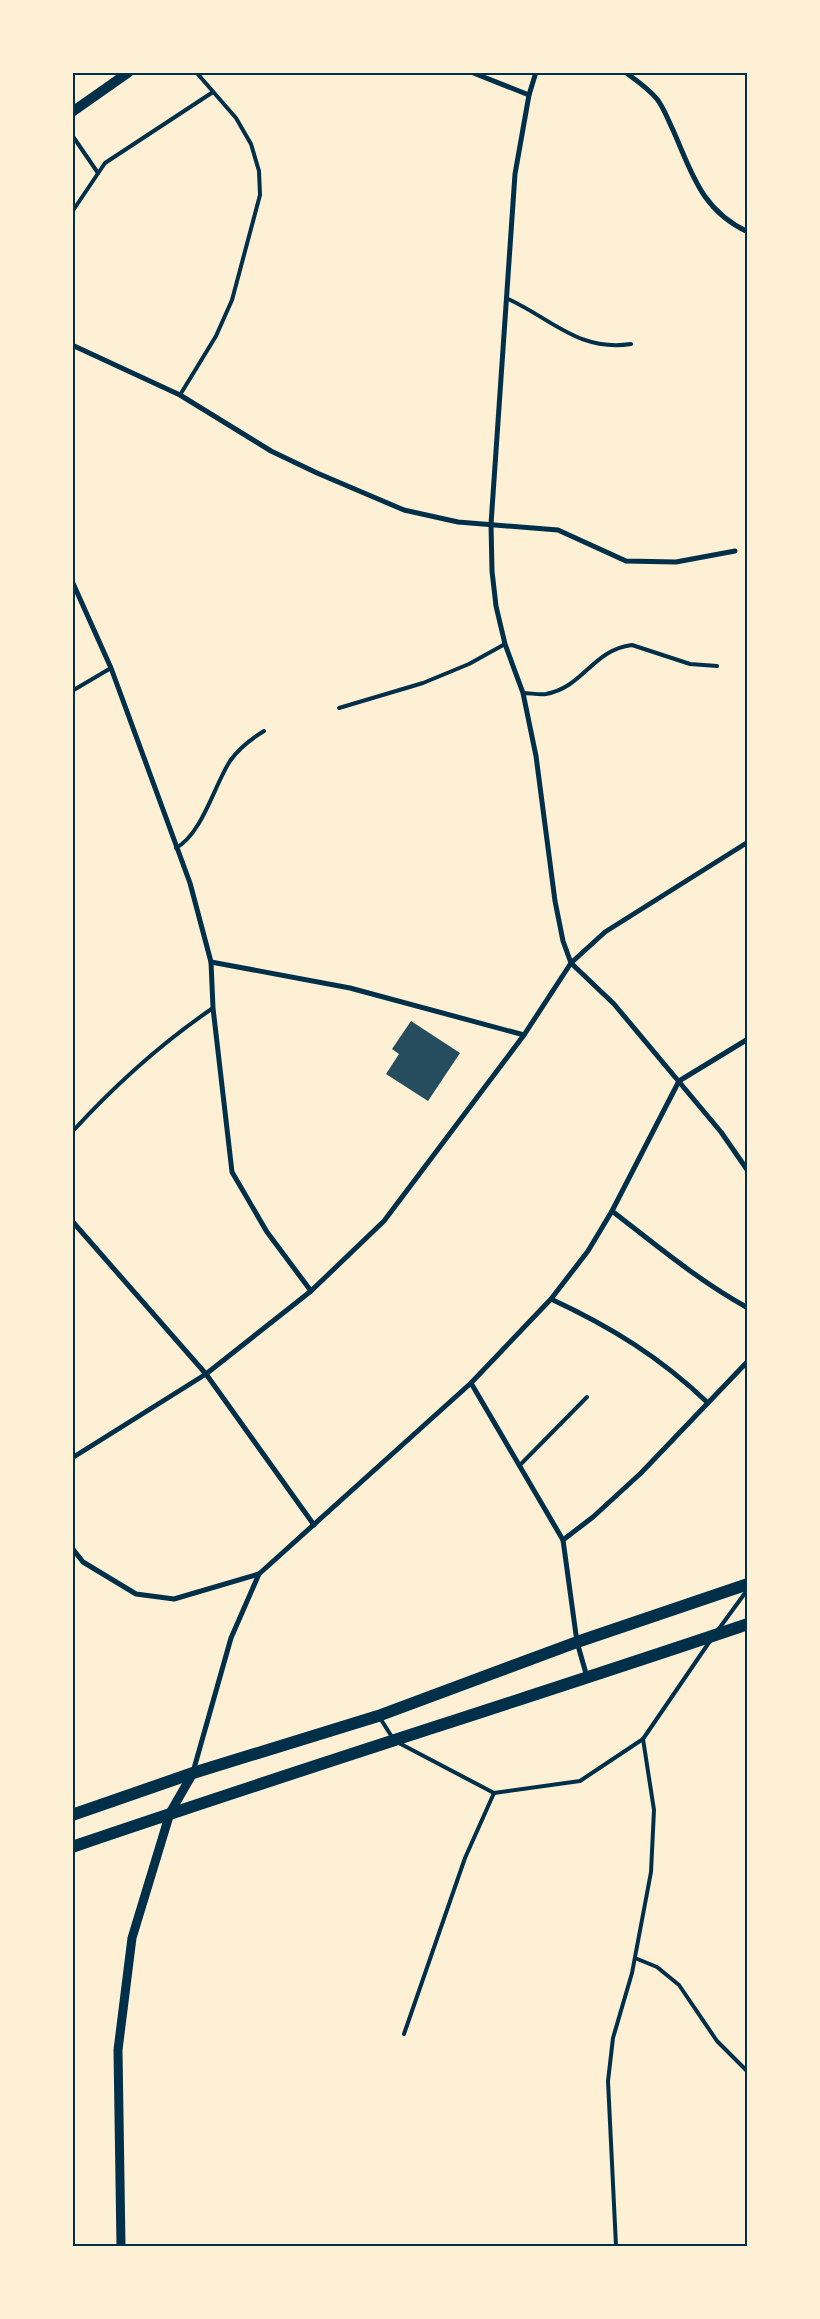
<svg xmlns="http://www.w3.org/2000/svg" width="820" height="2319" font-family="Montserrat,sans-serif">
  <style>
    .building { fill: #264d5e }
    .lines { fill: none; stroke-linecap: round; stroke-linejoin: round }
    .service { stroke: #003049; stroke-width: 4 }
    .minor { stroke: #003049; stroke-width: 5 }
    .tertiary { stroke: #003049; stroke-width: 9 }
    .secondary { stroke: #003049; stroke-width: 10 }
    .primary { stroke: #003049; stroke-width: 12 }
    .neatline { fill: none; stroke: #003049; stroke-width: 2 }
  </style>
  <rect width="100%" height="100%" fill="#fdf0d5"/>
  <polygon class="building" points="411,1021 460,1053 428,1101 386,1074 399,1054 392,1049"/>
  <g class="lines">
    <g class="service">
      <polyline points="72,135 98,173"/>
      <polyline points="72,212 105,163 213,92"/>
      <path d="M 506,298 C 551,318 578,352 631,344"/>
      <polyline points="180,395 216,336 232,300 260,195 259,171 251,144 236,118 196,72"/>
      <polyline points="72,691 111,668"/>
      <path d="M 523,693 C 530,693 539,695 546,694 C 584,687 592,650 632,645 L 690,664 L 717,666"/>
      <polyline points="339,708 423,683 469,664 505,644"/>
      <path d="M 176,848 C 202,834 214,786 230,761 C 239,748 251,739 264,731"/>
      <path d="M 72,1132 C 115,1085 160,1044 213,1008"/>
      <polyline points="520,1465 587,1397"/>
      <polyline points="718,1630 748,1589"/>
      <polyline points="380,1718 392,1737"/>
      <polyline points="397,1742 494,1793 580,1781 643,1739 710,1641"/>
      <polyline points="635,1958 657,1967 679,1985 717,2041 748,2072"/>
      <polyline points="404,2034 465,1858 494,1793"/>
      <polyline points="616,2246 608,2081 613,2038 632,1973 651,1872 654,1810 643,1739"/>
    </g>
    <g class="minor">
      <polyline points="471,72 529,95"/>
      <polyline points="536,72 529,95 515,174 491,524 492,571 496,606 505,644 523,693 536,756 555,901 563,941 571,963 614,1004 721,1132 748,1171"/>
      <path d="M 625,72 C 636,80 648,88 657,99 C 664,108 668,120 673,130 C 692,173 701,210 748,232"/>
      <polyline points="72,345 180,395 271,451 317,473 404,510 458,522 558,530 626,561 676,562 735,551"/>
      <polyline points="72,581 111,668 190,883 211,962 213,1008 232,1172 267,1232 311,1291"/>
      <polyline points="211,962 350,988 524,1035"/>
      <path d="M 612,1211 C 656,1245 699,1281 748,1308"/>
      <polyline points="72,1221 206,1374 314,1525"/>
      <path d="M 551,1299 C 611,1327 660,1357 708,1403"/>
      <polyline points="471,1383 563,1540 577,1642 587,1677"/>
      <polyline points="72,1458 206,1374 311,1291 384,1221 524,1035 571,963 605,932 748,842"/>
      <polyline points="563,1540 593,1517 641,1473 748,1361"/>
      <polyline points="72,1548 83,1562 136,1594 174,1599 259,1574"/>
      <polyline points="193,1772 231,1638 259,1574 471,1383 551,1299 588,1251 612,1211 679,1081 748,1039"/>
    </g>
    <polyline class="tertiary" points="121,2246 118,2050 132,1938 170,1813 193,1773"/>
    <polyline class="secondary" points="72,112 129,72"/>
    <g class="primary">
      <polyline points="72,1815 193,1773 378,1716 577,1642 748,1584"/>
      <path d="M 72,1847 C 297,1770 523,1700 748,1624"/>
    </g>
  </g>
  <rect width="820" height="2319" fill="none" stroke="#fdf0d5" stroke-width="148"/>
  <rect x="74" y="74" width="672" height="2171" class="neatline"/>
</svg>
